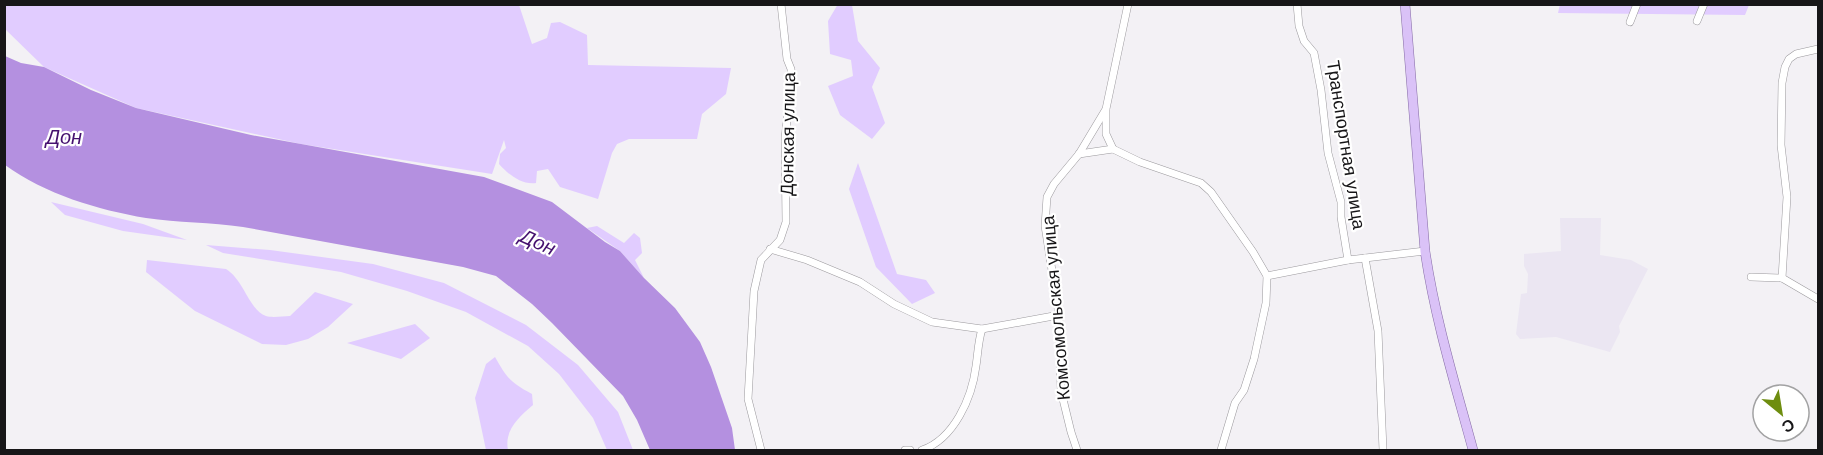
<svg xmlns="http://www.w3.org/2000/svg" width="1823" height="455" font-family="Arial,sans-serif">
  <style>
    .built { fill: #ebe6f2 }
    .green { fill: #e1ccff }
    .water { fill: #b490e0 }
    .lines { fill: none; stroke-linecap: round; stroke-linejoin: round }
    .minor-casing { stroke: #9b999d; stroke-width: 8 }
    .major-casing { stroke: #866ca6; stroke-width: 10 }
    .minor { stroke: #fff; stroke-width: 7 }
    .major { stroke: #dac2f7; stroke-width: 9 }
    .labels { text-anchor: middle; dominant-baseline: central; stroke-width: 4.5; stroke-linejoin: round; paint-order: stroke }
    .street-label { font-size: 18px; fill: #171618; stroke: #fff }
    .water-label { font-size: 20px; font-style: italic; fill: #45116f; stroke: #fff }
  </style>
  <rect width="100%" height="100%" fill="#f3f1f5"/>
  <polygon class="built" points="1560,218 1601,218 1600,255 1631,260 1648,269 1619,326 1620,332 1610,352 1556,337 1520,339 1516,334 1521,294 1527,293 1528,274 1524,266 1524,254 1561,251"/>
  <g class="green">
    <polygon points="838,4 852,5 858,41 880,68 872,87 885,123 872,139 840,115 828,86 853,76 851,60 830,54 828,21"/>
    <polygon points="1560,4 1749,5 1745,15 1558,13"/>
    <path d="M 4,5 L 519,5 L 532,44 L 547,38 L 551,23 L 560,22 L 587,35 L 588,65 L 731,68 L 726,94 L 702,114 L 697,139 L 629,139 L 617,144 L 612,153 L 598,199 L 560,187 L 548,169 L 537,171 L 536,183 C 521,185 508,174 499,164 L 500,154 L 506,148 L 504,140 L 492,174 L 301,144 L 136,108 L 44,67 L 5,29 Z"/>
    <polygon points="858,163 897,274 926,280 935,293 912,304 876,267 849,189"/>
    <polygon points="51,202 143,224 187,240 123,231 65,215"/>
    <polygon points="597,226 624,243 634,233 640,238 642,253 635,260 644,278 620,251 587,228"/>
    <polygon points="206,245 270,250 373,264 444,283 526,325 578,365 618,412 633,450 607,450 593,418 559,374 528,346 466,312 407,291 341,272 223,253"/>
    <path d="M 147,260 L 226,269 C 244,280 249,310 266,316 C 273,318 283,316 290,316 L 315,292 L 353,304 L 328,327 L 308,339 L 286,345 L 262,344 L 195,311 L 146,272 Z"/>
    <polygon points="415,324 430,338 401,359 347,343"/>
    <path d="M 495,357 C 507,378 510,382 532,394 L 533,405 C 519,417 504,430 508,450 L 486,450 L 475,398 L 486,364 Z"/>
  </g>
  <path class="water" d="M 5,56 L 21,63 L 44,67 L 91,90 L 136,108 L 251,135 L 484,177 L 552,202 L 605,242 L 620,251 L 644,278 L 675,308 L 700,342 L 711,367 L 732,428 L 735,450 L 650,450 L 637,420 L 623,396 L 552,323 L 532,304 L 496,276 L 463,267 L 243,227 C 211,222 178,223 146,218 C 98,210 45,194 5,165 Z"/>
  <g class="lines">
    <defs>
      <g id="minor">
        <polyline points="1297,4 1299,26 1304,41 1314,53 1321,90 1328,153 1341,202 1341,217 1348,260"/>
        <polyline points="1697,21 1704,4"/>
        <polyline points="1630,22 1637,4"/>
        <polyline points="1106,111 1106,134 1113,149 1140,162 1201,183 1211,192 1253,252 1267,276 1266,303 1254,359 1244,390 1235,403 1221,450"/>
        <polyline points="1079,154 1113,149"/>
        <polyline points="770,249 807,260 860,282 894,304 932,322 982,329 1059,315"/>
        <polyline points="1365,258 1378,331 1383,450"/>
        <polyline points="1267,276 1348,260 1425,251"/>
        <polyline points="1751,277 1782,278 1818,299"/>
        <polyline points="1782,278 1787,197 1781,145 1782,83 1785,67 1789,59 1796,54 1818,49"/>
        <polyline points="761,450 748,399 754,291 761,260 780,240 786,222 785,138 792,77 791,69 787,59 781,4"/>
        <polyline points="905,450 910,450"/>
        <path d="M 922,450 C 954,439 972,398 976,366 C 978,353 978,342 982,329"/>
        <polyline points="1077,450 1071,432 1061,391 1059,315 1045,226 1047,197 1054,184 1079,154 1106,109 1128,4"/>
      </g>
      <path id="major" d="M 1405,4 L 1425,251 C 1435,319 1455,384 1473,450"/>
    </defs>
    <use href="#minor" class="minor-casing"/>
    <use href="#major" class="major-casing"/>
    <use href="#minor" class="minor"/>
    <use href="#major" class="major"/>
  </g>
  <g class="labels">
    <g class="street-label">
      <text transform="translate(788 134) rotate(-89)">Донская улица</text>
      <text transform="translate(1346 145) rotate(81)">Транспортная улица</text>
      <text transform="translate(1056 308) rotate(-95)">Комсомольская улица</text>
    </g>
    <g class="water-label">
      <text x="64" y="137">Дон</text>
      <text transform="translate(538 242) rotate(24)">Дон</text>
    </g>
  </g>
  <rect width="1823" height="455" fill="none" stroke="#171618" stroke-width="12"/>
  <g transform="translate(1781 413) rotate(150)"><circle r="28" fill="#ffffff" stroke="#a2a2a3" stroke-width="1.5"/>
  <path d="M0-4.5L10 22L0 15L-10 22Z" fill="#6e8d0f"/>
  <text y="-9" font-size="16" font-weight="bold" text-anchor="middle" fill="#171618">С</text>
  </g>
</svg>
